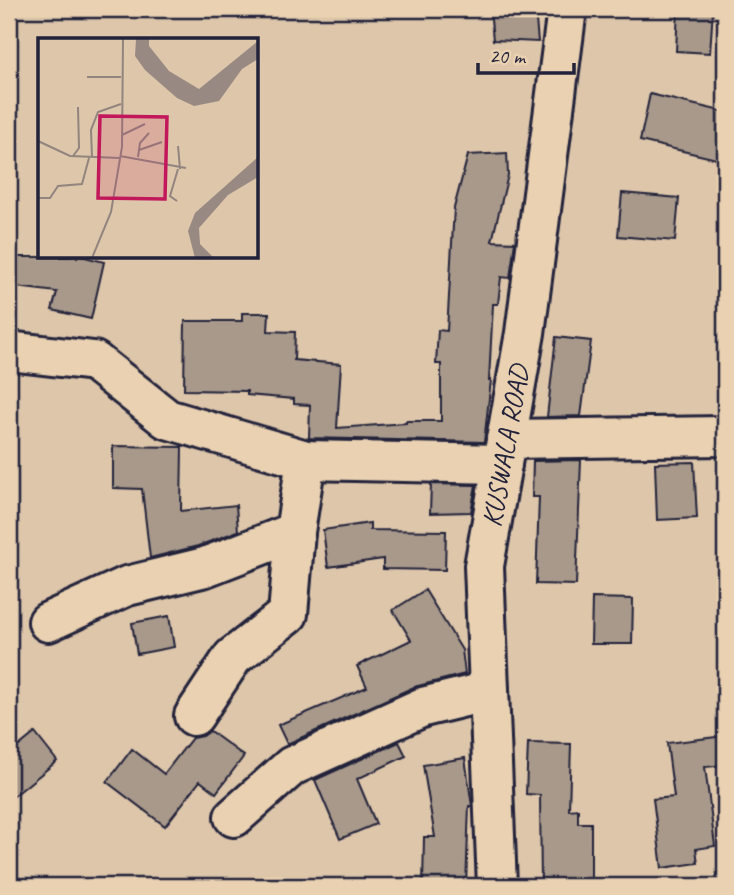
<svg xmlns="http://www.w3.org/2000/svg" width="734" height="895" font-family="Caveat,sans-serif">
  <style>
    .building { fill: #a8998a; stroke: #22223b; stroke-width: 2 }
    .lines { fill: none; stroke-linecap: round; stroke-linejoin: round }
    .minor-casing { stroke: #22223b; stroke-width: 44 }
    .minor { stroke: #e9d1b1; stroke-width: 38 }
    .labels { text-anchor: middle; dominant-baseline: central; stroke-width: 5; stroke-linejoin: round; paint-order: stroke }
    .street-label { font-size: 28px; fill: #22223b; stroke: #e9d1b1 }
    .inset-road { fill: none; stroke: #92847e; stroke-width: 2 }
    .view { fill: #c2185b; fill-opacity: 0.15; stroke: #c2185b; stroke-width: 3.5 }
    .inset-edge { fill: none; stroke: #22223b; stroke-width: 3.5 }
  </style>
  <rect width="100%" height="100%" fill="#ddc6aa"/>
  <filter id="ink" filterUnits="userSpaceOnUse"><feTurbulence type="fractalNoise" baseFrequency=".0143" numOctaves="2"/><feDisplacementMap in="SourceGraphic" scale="14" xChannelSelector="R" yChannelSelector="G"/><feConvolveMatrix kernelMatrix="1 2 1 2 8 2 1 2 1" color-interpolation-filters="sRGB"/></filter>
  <g filter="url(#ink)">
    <g class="building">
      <polygon points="490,9 535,9 538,42 493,40"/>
      <polygon points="678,9 713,9 710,53 676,51"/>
      <polygon points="650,94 725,112 725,161 640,141"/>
      <polygon points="507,153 508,175 492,241 515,242 510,278 501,277 498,304 493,304 489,380 491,380 484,442 309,438 310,405 294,404 294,399 247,395 247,391 184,390 185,321 242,321 242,313 269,313 268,331 295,332 294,360 341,364 337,428 406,423 406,421 441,421 441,364 436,364 438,330 447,331 454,208 468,155"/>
      <polygon points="622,193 679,198 675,241 618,236"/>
      <polygon points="9,257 85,257 104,262 91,319 52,310 57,292 9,286"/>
      <polygon points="556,337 591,341 581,416 547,417"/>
      <polygon points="113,446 182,447 181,511 236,505 238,531 198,546 150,558 142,489 113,488"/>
      <polygon points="581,460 576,585 536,584 539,497 532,497 533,461"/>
      <polygon points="694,462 697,518 657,520 655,463"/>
      <polygon points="431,484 476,485 471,512 430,513"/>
      <polygon points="370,523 370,530 446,531 445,570 383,569 383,559 328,567 323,530"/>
      <polygon points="425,590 462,650 465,674 414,687 287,744 278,725 367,687 357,666 411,640 393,610"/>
      <polygon points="592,598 633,599 632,644 591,644"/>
      <polygon points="169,616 174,647 137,654 132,623"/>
      <polygon points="210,731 244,756 216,793 200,781 165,826 107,782 132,749 164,774 192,738 203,736"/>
      <polygon points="35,733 57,761 9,800 9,754"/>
      <polygon points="725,736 725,765 705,767 715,846 696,849 698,863 662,868 653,799 674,797 667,743"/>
      <polygon points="399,742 406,756 357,779 376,824 340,839 315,780"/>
      <polygon points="528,743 571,744 569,810 578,809 578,823 591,823 591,886 541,886 540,795 526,794"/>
      <polygon points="465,758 472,806 469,806 466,886 423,886 424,837 435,837 423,765"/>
    </g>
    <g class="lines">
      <defs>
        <g id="minor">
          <polyline points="9,351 94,361 167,419 306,460 502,464"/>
          <polyline points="506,439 725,436"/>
          <polyline points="48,622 127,586 205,567 295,532"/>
          <polyline points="194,716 233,657 288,614 295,532 306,460"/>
          <polyline points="234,817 292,766 423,707 489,691"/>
          <polyline points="497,886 484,566 525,333 567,9"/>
        </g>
      </defs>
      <use href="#minor" class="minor-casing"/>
      <use href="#minor" class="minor"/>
    </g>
  </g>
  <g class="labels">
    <g class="street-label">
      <text transform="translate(505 446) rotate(-80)">KUSWALA ROAD</text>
    </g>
  </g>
  <g transform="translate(38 38)">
    <rect width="220" height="220" fill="#ddc6aa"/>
    <path d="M 98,1 L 111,1 L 111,8 L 131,33 L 161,51 L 220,3 L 220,21 L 204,31 L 181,63 L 156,68 L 139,60 L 107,32 L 97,18 ZM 220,119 L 220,139 L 190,157 L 161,190 L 162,206 L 176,220 L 157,220 L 150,193 L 157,175 Z" fill="#988982"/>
    <path class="inset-road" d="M 49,39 L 83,39M 84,97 L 107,86M 0,103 L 32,118 L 82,120M 140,108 L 142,131M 101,112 L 124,104M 35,118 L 41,110 L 40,69M 82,118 L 148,130M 100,119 L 102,105 L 111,95M 54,120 L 53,92 L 60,74 L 83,66M 0,160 L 12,160 L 20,148 L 44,146 L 51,120M 139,163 L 132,158 L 140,131M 54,220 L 73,174 L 84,109 L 85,1"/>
    <path class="view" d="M 62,78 L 129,79 L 127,161 L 60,160 Z"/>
    <rect width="220" height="220" class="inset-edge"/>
  </g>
  <rect width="734" height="895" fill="none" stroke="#e9d1b1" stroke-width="35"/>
  <rect x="18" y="18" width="699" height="860" fill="none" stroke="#22223b" stroke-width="2.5" filter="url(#ink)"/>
  <path d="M478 63v10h96v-10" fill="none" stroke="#22223b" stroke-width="3.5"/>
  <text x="489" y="63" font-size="21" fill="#22223b" stroke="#e9d1b1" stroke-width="5" paint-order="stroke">20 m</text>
</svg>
